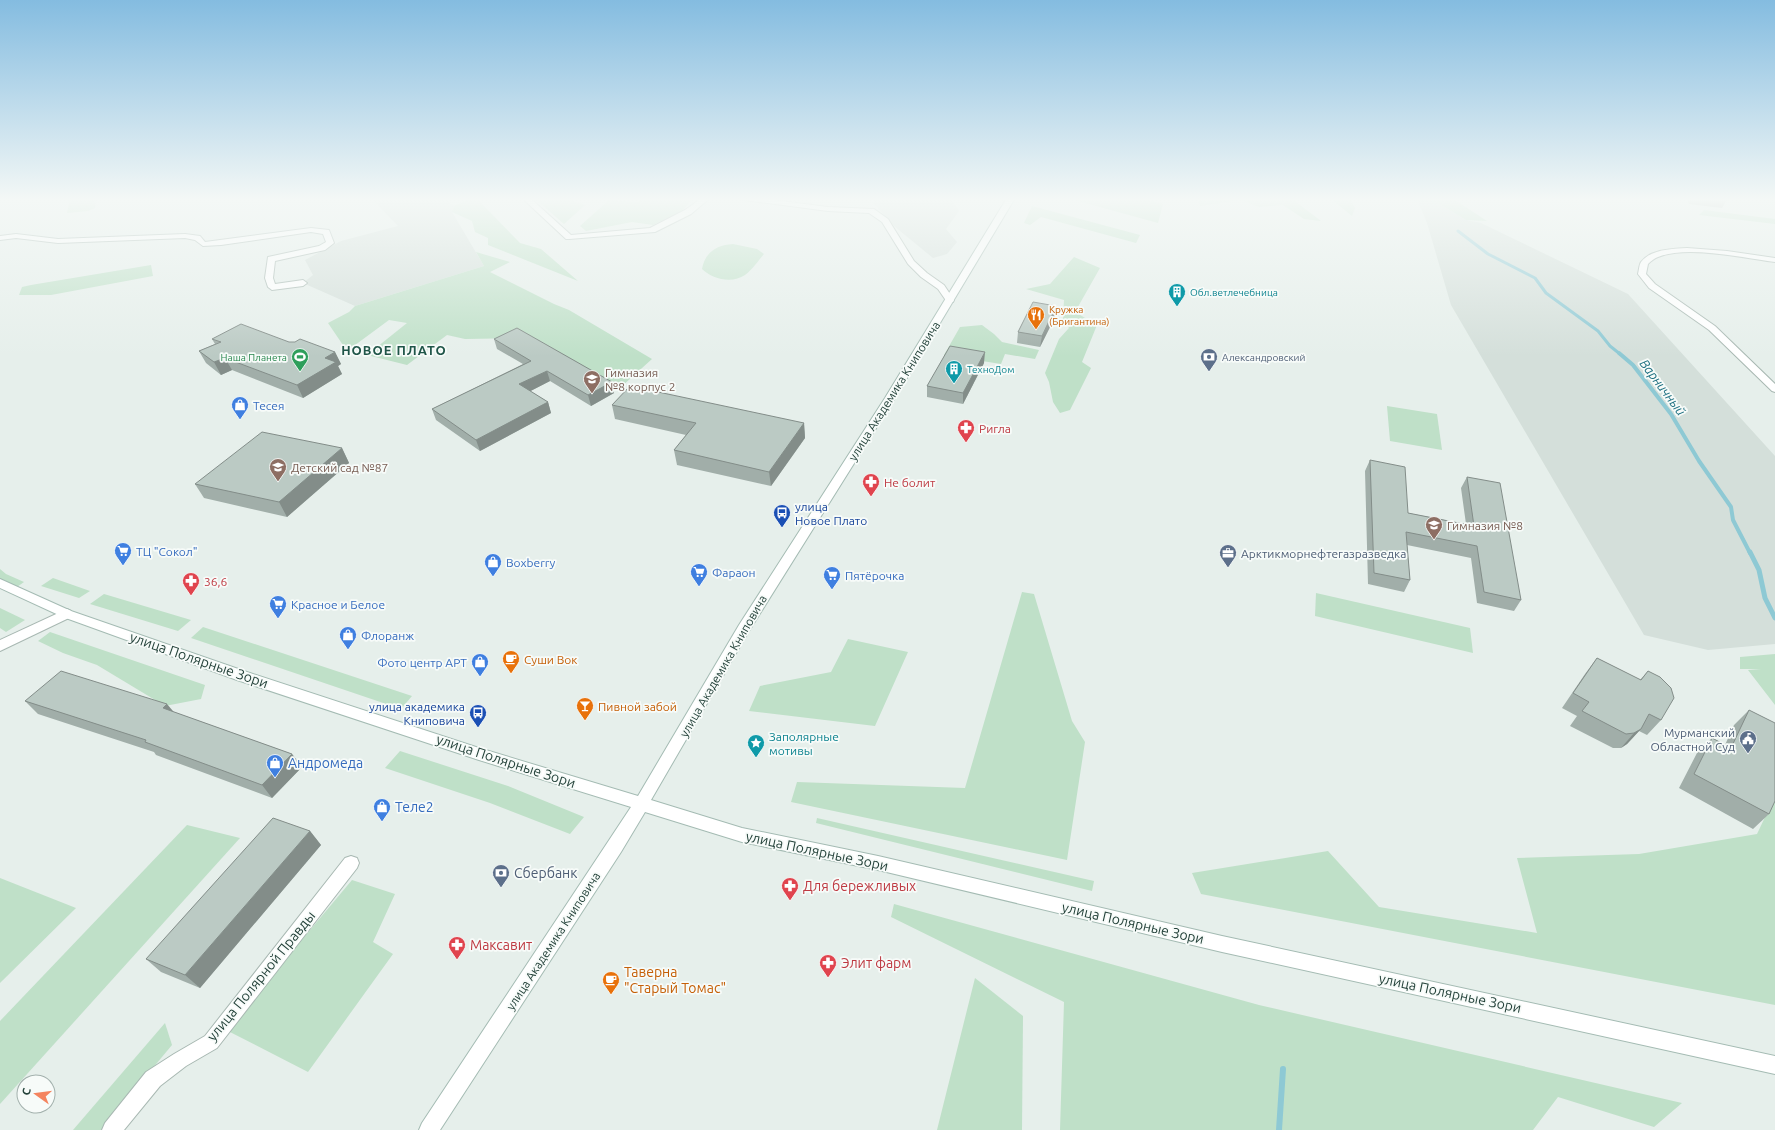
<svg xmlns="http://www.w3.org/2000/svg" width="1775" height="1130" font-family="Ubuntu,sans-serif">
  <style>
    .built { fill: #d4dfda }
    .green { fill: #bfe0c8 }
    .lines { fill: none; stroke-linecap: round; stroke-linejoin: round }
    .stream-far3 { stroke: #8ec9d4; stroke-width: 3 }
    .stream-far2 { stroke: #8ec9d4; stroke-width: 4 }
    .stream-far1 { stroke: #8ec9d4; stroke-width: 5 }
    .stream { stroke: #8ec9d4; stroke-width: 6 }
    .street-casing { stroke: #a8b8b2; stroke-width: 2 }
    .secondary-casing { stroke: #a4bbb3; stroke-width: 2 }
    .street { fill: #fff; fill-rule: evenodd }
    .secondary { fill: #fff; fill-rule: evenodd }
    .wall { fill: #a1aea9 }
    .shaded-wall { fill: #838d89 }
    .building { fill: #bbcac4; stroke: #838d89 }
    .labels { text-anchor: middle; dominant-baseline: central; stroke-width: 3.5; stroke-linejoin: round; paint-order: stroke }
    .far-culture-label { font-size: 10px; fill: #0d838f; stroke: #f7fbf9; text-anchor: start }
    .far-food-label { font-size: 10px; fill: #c56008; stroke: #f7fbf9; text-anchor: start }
    .far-leisure-label { font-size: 10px; fill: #27864d; stroke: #f7fbf9; text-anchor: end }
    .far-service-label { font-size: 10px; fill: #4e5e75; stroke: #f7fbf9; text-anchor: start }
    .education-label { font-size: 12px; fill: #785e54; stroke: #f7fbf9; text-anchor: start }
    .street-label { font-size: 12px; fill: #24423a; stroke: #f7fbf9 }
    .shop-label { font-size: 12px; fill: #366cbe; stroke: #f7fbf9; text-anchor: start }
    .health-label { font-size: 12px; fill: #be3a42; stroke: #f7fbf9; text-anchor: start }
    .transit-label { font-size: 12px; fill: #164399; stroke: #f7fbf9; text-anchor: start }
    .service-label { font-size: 12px; fill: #4e5e75; stroke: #f7fbf9; text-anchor: start }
    .food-label { font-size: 12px; fill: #c56008; stroke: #f7fbf9; text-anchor: start }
    .culture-label { font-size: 12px; fill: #0d838f; stroke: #f7fbf9; text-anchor: start }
    .far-district-label { font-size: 13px; font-weight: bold; letter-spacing: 1px; fill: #1f5548; stroke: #f7fbf9 }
    .water-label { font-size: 13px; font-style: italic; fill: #1c6f80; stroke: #f7fbf9 }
    .near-street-label { font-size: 14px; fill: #24423a; stroke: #f7fbf9 }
    .near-shop-label { font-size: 14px; fill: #366cbe; stroke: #f7fbf9; text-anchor: start }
    .near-service-label { font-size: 14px; fill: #4e5e75; stroke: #f7fbf9; text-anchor: start }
    .near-health-label { font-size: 14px; fill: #be3a42; stroke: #f7fbf9; text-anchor: start }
    .near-food-label { font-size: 14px; fill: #c56008; stroke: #f7fbf9; text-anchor: start }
  </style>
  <rect width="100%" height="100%" fill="#e6efeb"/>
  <g class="built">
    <polygon points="371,198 443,198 454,206 452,212 484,266 355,306 303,283 313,275 305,260 341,241 398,226"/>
    <polygon points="869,198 951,198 959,211 946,229 957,242 947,254 933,258 894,226"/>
    <polygon points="1418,201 1438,203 1466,220 1481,223 1628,294 1775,456 1775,644 1708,650 1644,635 1451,305 1427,223"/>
  </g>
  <g class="green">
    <polygon points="70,198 96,198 95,208 88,211 67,213"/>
    <polygon points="472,198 479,198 482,204 520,243 541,249 578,281 488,245 488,238 475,232 472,221 452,212 454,206"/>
    <polygon points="534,198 564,198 585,205 564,224"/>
    <polygon points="641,198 694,198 682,211 653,225 632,222 586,231 580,226 609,200 638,202"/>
    <polygon points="1067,198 1140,198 1163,204 1158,223"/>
    <polygon points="1198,198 1291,198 1321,221 1304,219 1283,205 1259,207 1241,200 1200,206"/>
    <polygon points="1330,198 1349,198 1355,208 1352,216"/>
    <polygon points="1401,198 1456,198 1455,200 1487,221 1466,220 1438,203 1402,200"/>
    <polygon points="1032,206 1140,235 1136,243 1041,217 1030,225 1024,223"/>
    <polygon points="1704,210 1775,219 1775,224 1699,215"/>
    <path d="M 733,244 L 757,249 L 764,254 C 758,261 752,270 745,275 C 732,284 712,279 702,269 C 705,252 717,245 733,244 Z"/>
    <polygon points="476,252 510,262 490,272 554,304 569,310 652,359 621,387 520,338 465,339 447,335 407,365 367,355 407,323 389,320 347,351 328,323 349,312 355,306 484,266"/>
    <polygon points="1074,257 1100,268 1075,312 1097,325 1082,362 1091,368 1070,410 1060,413 1053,402 1049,382 1045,373 1059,339 1069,328 1063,319 1064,300 1026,289 1050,284"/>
    <polygon points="151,265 153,276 51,295 19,295 22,287 31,285"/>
    <polygon points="982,325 994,334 1002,342 1039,350 1035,359 1005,354 1001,364 944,355 960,327"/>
    <polygon points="1387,406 1437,414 1442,450 1390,441"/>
    <polygon points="0,569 6,574 24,582 17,587 0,580"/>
    <polygon points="53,578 90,591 79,598 41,586"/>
    <polygon points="1022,592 1034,594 1072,721 1085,742 1067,860 791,802 797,782 965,788"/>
    <polygon points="1316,593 1470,628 1473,653 1315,616"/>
    <polygon points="104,594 191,620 178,631 90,604"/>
    <polygon points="0,608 25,620 6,632 0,628"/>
    <polygon points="203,627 412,696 401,709 191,638"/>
    <polygon points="50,632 205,685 201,699 165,706 97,665 63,653 38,641"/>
    <polygon points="848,639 908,652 875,726 749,711 760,686 831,672"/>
    <polygon points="1775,654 1775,705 1748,670 1761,669 1740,669 1740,657"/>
    <polygon points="400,751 508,786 584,817 570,834 490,803 385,768"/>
    <polygon points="1775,796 1775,1005 1201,894 1192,873 1328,851 1379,907 1537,933 1517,858 1639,854 1757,834"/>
    <polygon points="817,818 1094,881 1092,891 816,823"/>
    <polygon points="187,825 240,838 0,1104 0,1021"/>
    <polygon points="0,878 76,908 0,983"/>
    <polygon points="352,880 395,894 373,942 393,954 308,1072 226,1030"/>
    <polygon points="894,904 1259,1005 1682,1103 1654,1127 1558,1097 1533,1130 1060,1130 1064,1002 891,917"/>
    <polygon points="975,978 1023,1016 1022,1130 937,1130"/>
    <polygon points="165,1023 172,1045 101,1130 73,1130"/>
  </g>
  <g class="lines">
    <polyline class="stream-far3" points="1458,231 1488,254 1535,278 1546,293 1598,331 1610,346 1620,354"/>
    <polyline class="stream-far2" points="1619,353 1633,365 1671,414 1699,461 1731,507 1733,520 1750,553"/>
    <polyline class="stream-far1" points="1750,552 1759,570 1765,598 1775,618"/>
    <polyline class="stream" points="1279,1130 1283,1069"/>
    <defs>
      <g id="street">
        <polygon points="522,198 530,198 571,235 650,228 685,210 702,198 710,198 691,214 655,232 569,239 566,239"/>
        <polygon points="740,198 759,198 828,207 874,209 888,219 914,261 927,273 944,285 954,300 953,302 947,302 938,289 921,277 908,264 882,222 869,213 828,211 744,200"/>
        <polygon points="311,228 329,230 334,243 325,250 275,261 273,278 275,284 303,280 307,283 303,286 272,290 268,287 265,278 268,257 319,246 326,242 323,234 311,232 221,245 203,246 195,240 185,238 58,243 16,238 0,240 0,236 16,234 58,239 185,234 200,236 205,242"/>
        <path d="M 1687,248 L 1727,251 L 1775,258 L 1775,262 C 1744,258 1687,245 1658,257 C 1655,258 1651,261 1648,264 L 1646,274 L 1655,284 L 1715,326 L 1775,384 L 1775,392 L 1772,391 L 1709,330 L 1649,288 L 1638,274 C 1639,270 1639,265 1641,262 C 1651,249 1672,249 1687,248 Z"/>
        <polygon points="67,609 71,611 73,614 71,617 0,651 0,640"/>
        <polygon points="351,856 357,858 359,863 357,868 217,1048 186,1066 160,1086 124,1130 102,1130 105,1123 146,1072 174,1054 205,1036 345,858"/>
      </g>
      <polygon id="secondary" points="1007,198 1015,198 895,398 749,631 651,800 742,828 878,856 1222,936 1775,1056 1775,1074 1222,952 878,870 742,842 645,812 621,852 440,1130 419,1130 422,1123 631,807 479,760 237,680 63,617 0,588 0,579 71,611 247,672 479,748 638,796 739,625 885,398"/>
    </defs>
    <use href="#street" class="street-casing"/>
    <use href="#secondary" class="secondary-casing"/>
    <use href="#street" class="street"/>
    <use href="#secondary" class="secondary"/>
  </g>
  <g class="wall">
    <polygon points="1686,198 1728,198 1722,208 1689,204"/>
    <polygon points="1055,317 1040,347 1017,343 1018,332"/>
    <polygon points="212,339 289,342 335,352 341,364 338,366 342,374 303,398 232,370 221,375 206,363 199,351 215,344"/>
    <polygon points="494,339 612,382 614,393 591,406 550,381 530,391 548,402 551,413 480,451 436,420 432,409 523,364 497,349"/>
    <polygon points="984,363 963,404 927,397 927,386"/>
    <polygon points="612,405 804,423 805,438 771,486 677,465 674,450 686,435 615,419"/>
    <polygon points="342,448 349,463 287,517 204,498 195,484"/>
    <polygon points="1370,460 1408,513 1466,524 1461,488 1467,477 1521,600 1514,611 1477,603 1471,558 1407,545 1410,580 1404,592 1368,584 1365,471"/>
    <polygon points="1597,658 1640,680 1648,671 1661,720 1647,735 1639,731 1627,744 1621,748 1613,748 1570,726 1577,716 1562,708 1585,674"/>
    <polygon points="25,701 174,712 292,754 302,767 272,798 156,755 154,752 38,714"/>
    <polygon points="1749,710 1769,814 1753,829 1679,788 1697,753 1712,738 1725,745 1734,725"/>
    <polygon points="310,831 321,845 200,988 161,972 146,959"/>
  </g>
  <g class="shaded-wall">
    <polygon points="1056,306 1055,317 1040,347 1042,336"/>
    <polygon points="335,352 341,364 338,366 342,374 303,398 297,385 325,358"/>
    <polygon points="985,352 984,363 963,404 963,393"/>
    <polygon points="225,358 232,370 221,375 214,362"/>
    <polygon points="547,371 550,381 523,395 519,384"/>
    <polygon points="612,382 614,393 591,406 588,395"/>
    <polygon points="548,402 551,413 480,451 476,440"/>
    <polygon points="804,423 805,438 771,486 769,472"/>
    <polygon points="342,448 349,463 287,517 279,502"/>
    <polygon points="167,704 178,717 163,708"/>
    <polygon points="1641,729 1627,744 1621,748 1634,733"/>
    <polygon points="292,754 302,767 272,798 262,785"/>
    <polygon points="310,831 321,845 200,988 185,975"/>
  </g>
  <g class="building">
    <polygon points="1033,302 1056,306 1042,336 1018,332"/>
    <polygon points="241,324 289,342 295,342 300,339 335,352 325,358 336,362 297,385 225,358 214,362 199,351 221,342 212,339"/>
    <polygon points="517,328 612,382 588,395 547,371 519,384 548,402 476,440 432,409 531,361 494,339"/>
    <polygon points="950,346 985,352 963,393 927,386"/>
    <polygon points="630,386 804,423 769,472 674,450 696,423 612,405"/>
    <polygon points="262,432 342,448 279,502 195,484"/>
    <polygon points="1370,460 1405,467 1408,513 1474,526 1467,477 1500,483 1521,600 1484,592 1477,546 1406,532 1410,580 1374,573"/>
    <polygon points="1597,658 1641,680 1648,671 1660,677 1671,688 1674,698 1661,720 1649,714 1641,729 1634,733 1626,734 1582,711 1589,702 1573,693"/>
    <polygon points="61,671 167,704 163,708 292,754 262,785 145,742 146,740 25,701"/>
    <polygon points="1749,710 1775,723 1775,801 1769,814 1694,774 1712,738 1731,748"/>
    <polygon points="273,818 310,831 185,975 146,959"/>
  </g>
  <linearGradient id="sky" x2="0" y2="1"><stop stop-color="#84bce0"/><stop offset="0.56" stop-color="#f4f8f6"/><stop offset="1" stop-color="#f4f8f6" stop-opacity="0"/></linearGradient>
  <rect width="1775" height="356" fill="url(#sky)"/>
  <defs>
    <symbol id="building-pin" viewBox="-11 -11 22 30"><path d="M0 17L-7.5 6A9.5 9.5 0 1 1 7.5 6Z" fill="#0f9aa8" stroke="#f7fbf9"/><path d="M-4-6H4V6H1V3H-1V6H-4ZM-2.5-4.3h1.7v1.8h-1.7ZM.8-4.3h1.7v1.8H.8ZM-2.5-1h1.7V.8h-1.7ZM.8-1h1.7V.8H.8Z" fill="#fff"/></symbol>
    <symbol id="restaurant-pin" viewBox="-11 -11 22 30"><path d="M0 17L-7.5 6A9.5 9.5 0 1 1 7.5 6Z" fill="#e8710a" stroke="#f7fbf9"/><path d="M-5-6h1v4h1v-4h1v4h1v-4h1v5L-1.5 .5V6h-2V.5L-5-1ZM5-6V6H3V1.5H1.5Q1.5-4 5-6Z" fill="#fff"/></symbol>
    <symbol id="stadium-pin" viewBox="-11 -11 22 30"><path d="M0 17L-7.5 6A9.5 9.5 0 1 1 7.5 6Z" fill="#2e9e5b" stroke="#f7fbf9"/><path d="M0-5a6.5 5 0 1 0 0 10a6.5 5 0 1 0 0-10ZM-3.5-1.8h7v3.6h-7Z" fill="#fff"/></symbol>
    <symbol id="bank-pin" viewBox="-11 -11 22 30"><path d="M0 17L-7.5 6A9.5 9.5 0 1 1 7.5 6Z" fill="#5c6f8a" stroke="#f7fbf9"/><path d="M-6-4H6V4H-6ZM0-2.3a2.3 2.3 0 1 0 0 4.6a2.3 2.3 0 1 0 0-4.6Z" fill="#fff"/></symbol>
    <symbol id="school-pin" viewBox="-11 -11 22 30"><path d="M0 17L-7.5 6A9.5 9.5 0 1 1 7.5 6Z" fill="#8d6e63" stroke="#f7fbf9"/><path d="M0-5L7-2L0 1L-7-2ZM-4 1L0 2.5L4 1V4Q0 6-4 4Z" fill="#fff"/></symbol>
    <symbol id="shop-pin" viewBox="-11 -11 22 30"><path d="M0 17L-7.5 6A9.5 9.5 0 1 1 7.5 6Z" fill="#3f7fe0" stroke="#f7fbf9"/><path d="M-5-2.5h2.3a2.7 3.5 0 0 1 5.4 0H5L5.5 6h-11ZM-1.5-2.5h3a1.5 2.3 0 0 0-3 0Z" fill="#fff"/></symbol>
    <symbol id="pharmacy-pin" viewBox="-11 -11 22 30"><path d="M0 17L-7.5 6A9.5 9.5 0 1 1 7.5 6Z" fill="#e0444e" stroke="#f7fbf9"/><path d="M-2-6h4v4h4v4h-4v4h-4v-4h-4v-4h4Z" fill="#fff"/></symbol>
    <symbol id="bus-pin" viewBox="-11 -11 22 30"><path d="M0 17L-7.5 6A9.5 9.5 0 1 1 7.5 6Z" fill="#1a4fb4" stroke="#f7fbf9"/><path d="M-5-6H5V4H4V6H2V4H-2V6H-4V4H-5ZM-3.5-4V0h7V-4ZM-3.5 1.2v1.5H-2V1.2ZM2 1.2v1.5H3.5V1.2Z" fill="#fff"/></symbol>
    <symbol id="supermarket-pin" viewBox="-11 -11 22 30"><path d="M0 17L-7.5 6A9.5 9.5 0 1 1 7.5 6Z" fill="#3f7fe0" stroke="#f7fbf9"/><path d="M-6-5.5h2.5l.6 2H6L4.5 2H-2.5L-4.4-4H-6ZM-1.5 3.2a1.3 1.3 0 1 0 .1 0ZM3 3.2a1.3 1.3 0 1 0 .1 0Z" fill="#fff"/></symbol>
    <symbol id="office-pin" viewBox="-11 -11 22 30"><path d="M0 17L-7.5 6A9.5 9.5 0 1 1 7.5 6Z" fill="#5c6f8a" stroke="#f7fbf9"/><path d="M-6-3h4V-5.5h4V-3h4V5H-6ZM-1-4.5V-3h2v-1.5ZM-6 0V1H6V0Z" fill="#fff"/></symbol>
    <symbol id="cafe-pin" viewBox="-11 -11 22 30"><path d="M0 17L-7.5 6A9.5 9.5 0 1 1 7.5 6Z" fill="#e8710a" stroke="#f7fbf9"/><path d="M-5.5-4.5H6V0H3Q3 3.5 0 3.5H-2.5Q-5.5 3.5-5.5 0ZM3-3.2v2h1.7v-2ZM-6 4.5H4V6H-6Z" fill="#fff"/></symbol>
    <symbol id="bar-pin" viewBox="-11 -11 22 30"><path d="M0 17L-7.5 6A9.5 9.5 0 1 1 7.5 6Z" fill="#e8710a" stroke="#f7fbf9"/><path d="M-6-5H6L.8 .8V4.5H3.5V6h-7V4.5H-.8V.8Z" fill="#fff"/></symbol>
    <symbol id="civic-pin" viewBox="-11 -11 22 30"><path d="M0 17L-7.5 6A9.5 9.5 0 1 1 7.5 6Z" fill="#5c6f8a" stroke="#f7fbf9"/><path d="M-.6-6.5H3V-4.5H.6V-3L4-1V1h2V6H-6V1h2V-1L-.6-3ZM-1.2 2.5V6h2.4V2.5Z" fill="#fff"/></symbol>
    <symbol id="sight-pin" viewBox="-11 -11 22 30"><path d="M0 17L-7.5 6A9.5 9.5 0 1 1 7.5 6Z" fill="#0f9aa8" stroke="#f7fbf9"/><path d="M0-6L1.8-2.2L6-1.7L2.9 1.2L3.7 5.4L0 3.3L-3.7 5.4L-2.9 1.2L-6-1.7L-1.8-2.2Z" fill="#fff"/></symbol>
  </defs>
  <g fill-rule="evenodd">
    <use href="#building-pin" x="1167" y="282" width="20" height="27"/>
    <use href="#restaurant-pin" x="1026" y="305" width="20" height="27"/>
    <use href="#stadium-pin" x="290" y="347" width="20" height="27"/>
    <use href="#bank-pin" x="1199" y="347" width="20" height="27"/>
    <use href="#building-pin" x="944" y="359" width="20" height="27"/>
    <use href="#school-pin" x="582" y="369" width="20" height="27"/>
    <use href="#shop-pin" x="230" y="395" width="20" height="27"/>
    <use href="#pharmacy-pin" x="956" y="418" width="20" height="27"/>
    <use href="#school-pin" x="268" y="457" width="20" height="27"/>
    <use href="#pharmacy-pin" x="861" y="472" width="20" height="27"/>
    <use href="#bus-pin" x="772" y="503" width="20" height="27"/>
    <use href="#school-pin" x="1424" y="515" width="20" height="27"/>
    <use href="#supermarket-pin" x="113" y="541" width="20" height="27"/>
    <use href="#office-pin" x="1218" y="543" width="20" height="27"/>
    <use href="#shop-pin" x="483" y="552" width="20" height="27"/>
    <use href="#supermarket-pin" x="689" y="562" width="20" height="27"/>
    <use href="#supermarket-pin" x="822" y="565" width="20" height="27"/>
    <use href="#pharmacy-pin" x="181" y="571" width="20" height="27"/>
    <use href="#supermarket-pin" x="268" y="594" width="20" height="27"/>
    <use href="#shop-pin" x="338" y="625" width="20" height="27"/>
    <use href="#cafe-pin" x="501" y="649" width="20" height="27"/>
    <use href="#shop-pin" x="470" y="652" width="20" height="27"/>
    <use href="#bar-pin" x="575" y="696" width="20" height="27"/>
    <use href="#bus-pin" x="468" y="703" width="20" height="27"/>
    <use href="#civic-pin" x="1738" y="729" width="20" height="27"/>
    <use href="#sight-pin" x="746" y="733" width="20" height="27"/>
    <use href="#shop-pin" x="265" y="753" width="20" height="27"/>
    <use href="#shop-pin" x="372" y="797" width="20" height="27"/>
    <use href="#bank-pin" x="491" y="863" width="20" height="27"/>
    <use href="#pharmacy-pin" x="780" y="876" width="20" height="27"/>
    <use href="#pharmacy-pin" x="447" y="935" width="20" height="27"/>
    <use href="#pharmacy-pin" x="818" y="953" width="20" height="27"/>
    <use href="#cafe-pin" x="601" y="970" width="20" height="27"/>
  </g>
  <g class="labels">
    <g class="far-culture-label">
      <text x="1190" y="292">Обл.ветлечебница</text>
      <text x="967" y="369">ТехноДом</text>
    </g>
    <g class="far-food-label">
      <text x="1049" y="309">Кружка<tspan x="1049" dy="12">(Бригантина)</tspan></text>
    </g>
    <g class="far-leisure-label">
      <text x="287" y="357">Наша Планета</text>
    </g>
    <g class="far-service-label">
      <text x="1222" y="357">Александровский</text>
    </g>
    <g class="education-label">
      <text x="605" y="372">Гимназия<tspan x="605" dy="14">№8 корпус 2</tspan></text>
      <text x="291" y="467">Детский сад №87</text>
      <text x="1447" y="525">Гимназия №8</text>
    </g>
    <g class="street-label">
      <text transform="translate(894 391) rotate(-58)">улица Академика Книповича</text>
      <text transform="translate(723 666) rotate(-60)">улица Академика Книповича</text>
      <text transform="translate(553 941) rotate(-57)">улица Академика Книповича</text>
    </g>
    <g class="shop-label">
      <text x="253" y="405">Тесея</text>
      <text x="136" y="551">ТЦ "Сокол"</text>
      <text x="506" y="562">Boxberry</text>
      <text x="712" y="572">Фараон</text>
      <text x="845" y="575">Пятёрочка</text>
      <text x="291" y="604">Красное и Белое</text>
      <text x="361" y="635">Флоранж</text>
      <text x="467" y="662" text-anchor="end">Фото центр АРТ</text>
    </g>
    <g class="health-label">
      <text x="979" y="428">Ригла</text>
      <text x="884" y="482">Не болит</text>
      <text x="204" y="581">36,6</text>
    </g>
    <g class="transit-label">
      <text x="795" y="506">улица<tspan x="795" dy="14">Новое Плато</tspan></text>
      <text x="465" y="706" text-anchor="end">улица академика<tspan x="465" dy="14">Книповича</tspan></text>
    </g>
    <g class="service-label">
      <text x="1241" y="553">Арктикморнефтегазразведка</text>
      <text x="1735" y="732" text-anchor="end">Мурманский<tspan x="1735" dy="14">Областной Суд</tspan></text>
    </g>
    <g class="food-label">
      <text x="524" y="659">Суши Вок</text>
      <text x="598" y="706">Пивной забой</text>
    </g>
    <g class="culture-label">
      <text x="769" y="736">Заполярные<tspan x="769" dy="14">мотивы</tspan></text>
    </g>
    <g class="far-district-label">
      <text x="394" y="350">НОВОЕ ПЛАТО</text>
    </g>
    <g class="water-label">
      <text transform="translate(1663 387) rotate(53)">Варничный</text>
    </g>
    <g class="near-street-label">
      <text transform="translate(199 660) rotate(19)">улица Полярные Зори</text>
      <text transform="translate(506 761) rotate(18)">улица Полярные Зори</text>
      <text transform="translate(817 851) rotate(12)">улица Полярные Зори</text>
      <text transform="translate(1133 923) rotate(13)">улица Полярные Зори</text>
      <text transform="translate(261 976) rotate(-51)">улица Полярной Правды</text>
      <text transform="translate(1450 993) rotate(12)">улица Полярные Зори</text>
    </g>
    <g class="near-shop-label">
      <text x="288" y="763">Андромеда</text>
      <text x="395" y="807">Теле2</text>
    </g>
    <g class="near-service-label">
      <text x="514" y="873">Сбербанк</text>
    </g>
    <g class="near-health-label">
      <text x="803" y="886">Для бережливых</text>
      <text x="470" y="945">Максавит</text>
      <text x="841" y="963">Элит фарм</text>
    </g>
    <g class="near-food-label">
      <text x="624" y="972">Таверна<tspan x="624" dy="16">"Старый Томас"</tspan></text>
    </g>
  </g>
  <g transform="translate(36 1094) rotate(284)"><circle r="19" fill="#f7fbf9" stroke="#a3b1ad"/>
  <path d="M0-3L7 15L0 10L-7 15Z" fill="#f4845f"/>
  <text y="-6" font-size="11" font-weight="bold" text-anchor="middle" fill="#24423a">С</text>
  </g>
</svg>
